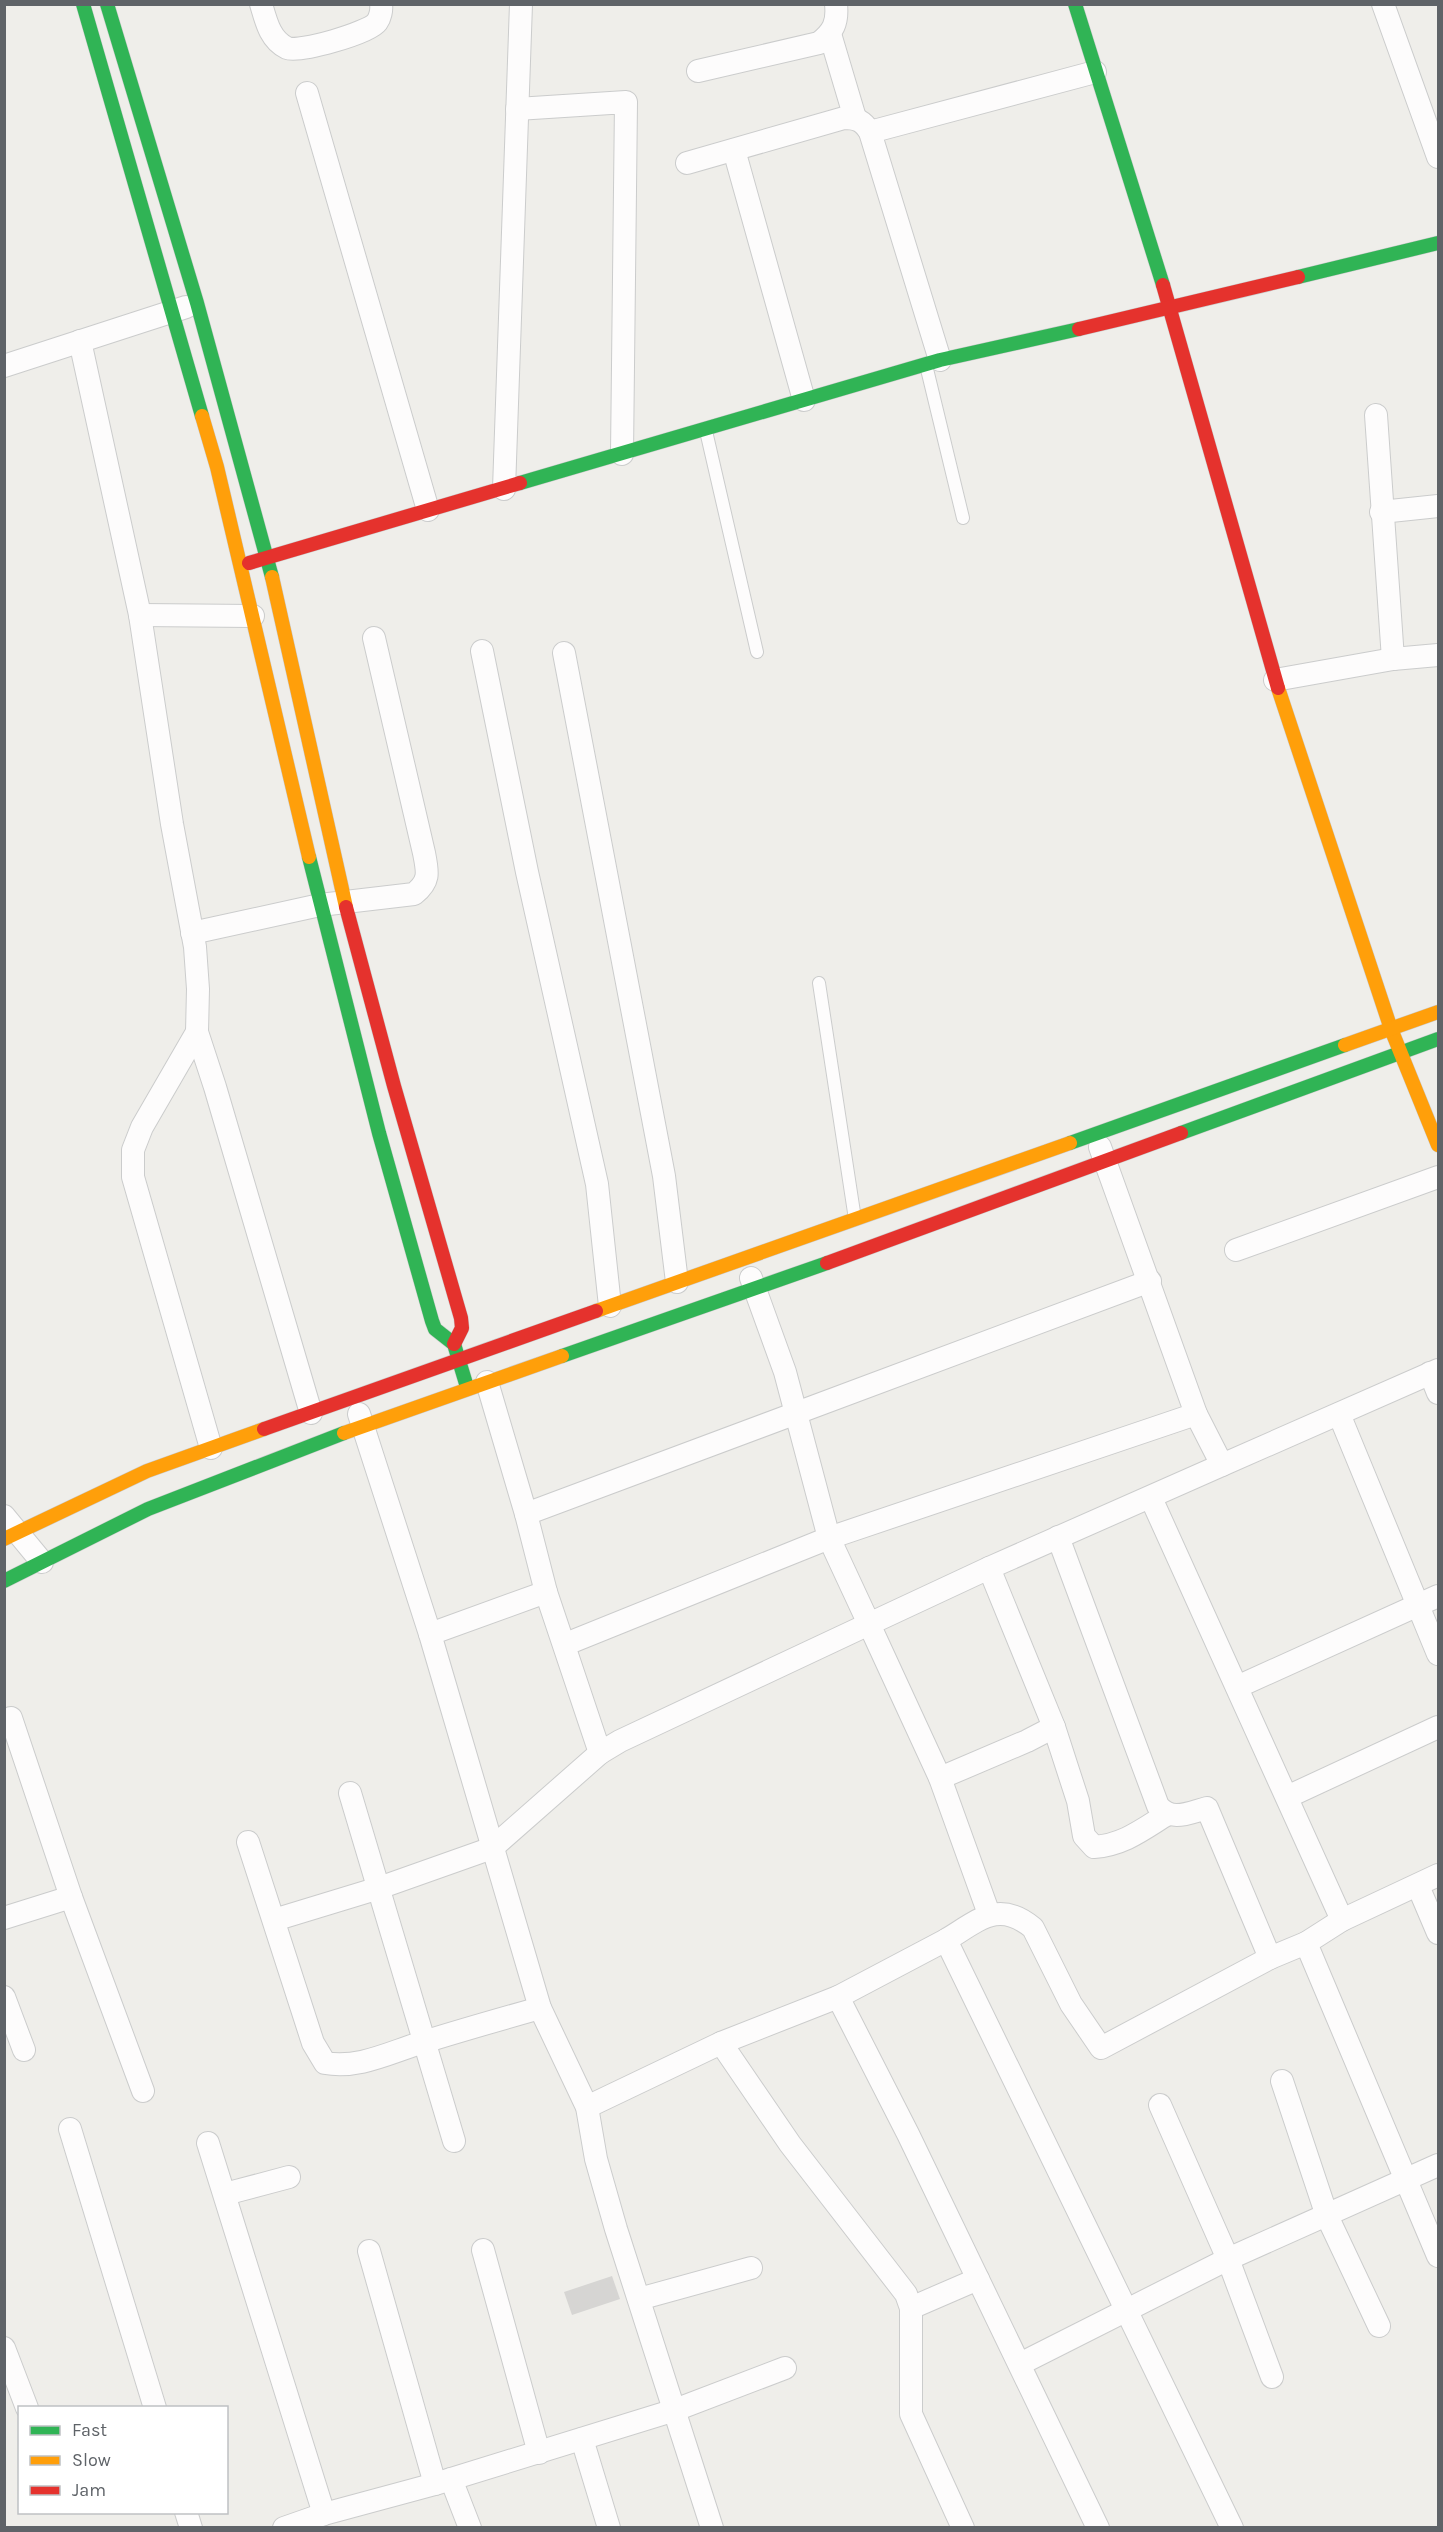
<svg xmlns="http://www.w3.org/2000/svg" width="1443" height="2532" font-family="Karla,sans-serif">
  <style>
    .building { fill: #d6d5d3 }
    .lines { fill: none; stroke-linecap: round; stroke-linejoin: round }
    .lane-casing { stroke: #cbcccc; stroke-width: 14 }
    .street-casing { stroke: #cbcccc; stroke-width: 24 }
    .fast-casing { stroke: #cacacb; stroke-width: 15 }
    .slow-casing { stroke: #cacacb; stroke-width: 15 }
    .jam-casing { stroke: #cacacb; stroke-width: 15 }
    .lane { stroke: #fdfcfc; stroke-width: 12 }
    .street { stroke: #fdfcfc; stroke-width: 22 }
    .fast { stroke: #30b455; stroke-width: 14 }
    .slow { stroke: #ff9f0a; stroke-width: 14 }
    .jam { stroke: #e5322d; stroke-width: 14 }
  </style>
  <rect width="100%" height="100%" fill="#efeeea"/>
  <polygon class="building" points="612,2276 620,2299 572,2315 564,2292"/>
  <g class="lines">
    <defs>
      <g id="lane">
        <polyline points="926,365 963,518"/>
        <polyline points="706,431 757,652"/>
        <polyline points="819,983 855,1219"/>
      </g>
      <g id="street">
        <path d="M 261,4 C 266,21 270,40 287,48 C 299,53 369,33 377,22 C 380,18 382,10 381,4"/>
        <polyline points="1383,4 1438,157"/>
        <polyline points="830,34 855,118"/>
        <path d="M 698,71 L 819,43 C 833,32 838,23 836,4"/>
        <polyline points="307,93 428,510"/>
        <polyline points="517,109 626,102 622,454"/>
        <polyline points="870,132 1095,72"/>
        <polyline points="734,150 804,400"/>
        <path d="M 687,163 L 844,118 C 857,118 863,121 870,132 L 940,360"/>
        <polyline points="80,341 140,615 172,824 195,947 198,989 197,1032 215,1087 311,1413"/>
        <polyline points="4,366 186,307"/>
        <polyline points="1376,415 1393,659"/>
        <polyline points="504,489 521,4"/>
        <polyline points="1381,512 1438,506"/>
        <polyline points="140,615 253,616"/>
        <polyline points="482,651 527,872 597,1184 610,1306"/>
        <polyline points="564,653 664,1176 677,1282"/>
        <polyline points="1275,680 1393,659 1438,655"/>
        <path d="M 192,933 L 320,905 L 414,894 C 430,881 428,873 424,853 L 374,638"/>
        <polyline points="197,1032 142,1127 133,1150 133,1177 211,1448"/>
        <polyline points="1236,1250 1438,1177"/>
        <polyline points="751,1278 785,1372 829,1538 869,1624 989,1568 1222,1465"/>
        <polyline points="1430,1373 1438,1393"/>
        <polyline points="487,1382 526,1514 546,1592 600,1753"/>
        <polyline points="359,1414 430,1634 540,2008 587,2107 596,2159 616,2229 712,2528"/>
        <polyline points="1196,1414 1222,1465 1438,1370"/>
        <polyline points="1339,1414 1438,1654"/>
        <polyline points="1151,1498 1342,1920"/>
        <polyline points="526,1514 1150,1281"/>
        <polyline points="4,1516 42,1562"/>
        <path d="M 1058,1537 L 1158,1806 C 1172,1822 1188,1813 1207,1808 L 1270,1958"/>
        <path d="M 989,1568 L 1054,1727 L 1078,1801 L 1084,1836 L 1094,1847 C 1123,1845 1142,1830 1166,1815"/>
        <polyline points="430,1634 546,1592"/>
        <polyline points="566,1644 829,1538 1196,1414 1100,1147"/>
        <polyline points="1237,1687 1438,1596"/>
        <polyline points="11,1718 71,1897"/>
        <polyline points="940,1778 1027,1741 1054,1727"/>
        <polyline points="350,1793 454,2141"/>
        <polyline points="1287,1797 1438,1727"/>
        <path d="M 248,1842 L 313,2043 L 325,2063 C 360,2069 390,2052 424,2042 C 462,2030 501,2019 540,2008"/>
        <polyline points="1418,1886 1438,1933"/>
        <polyline points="4,1918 71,1897 143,2091"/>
        <polyline points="274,1920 379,1888 492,1848 600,1753 620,1741 869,1624 940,1778 989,1914"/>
        <polyline points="946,1940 838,1997 908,2134 1098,2528"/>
        <polyline points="1306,1943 1438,2256"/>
        <polyline points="4,1997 24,2050"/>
        <polyline points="721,2043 790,2144 906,2294 911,2308 911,2414 963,2528"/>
        <polyline points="1282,2081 1327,2216 1379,2326"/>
        <polyline points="1160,2105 1228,2259 1272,2377"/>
        <polyline points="587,2107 721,2043 838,1997"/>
        <polyline points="70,2129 155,2408"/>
        <polyline points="208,2143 324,2514"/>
        <polyline points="225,2194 289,2177"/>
        <polyline points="483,2250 539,2453"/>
        <polyline points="369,2251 435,2484"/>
        <polyline points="639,2299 751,2268"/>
        <polyline points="911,2308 978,2279"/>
        <polyline points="4,2348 27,2408"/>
        <polyline points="1020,2364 1228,2259 1438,2165"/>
        <polyline points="582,2439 609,2528"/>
        <polyline points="451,2479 470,2528"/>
        <polyline points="186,2512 191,2528"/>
        <polyline points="284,2528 324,2514 435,2484 675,2410 785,2368"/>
        <path d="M 1232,2528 C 1136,2332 1043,2136 946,1940 C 978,1921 998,1899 1033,1928 L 1071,2004 L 1101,2048 L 1270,1958 L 1306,1943 L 1342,1920 L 1438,1875"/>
      </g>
      <g id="fast">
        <polyline points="83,4 202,416"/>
        <polyline points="107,4 197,303 272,577"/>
        <polyline points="1075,4 1163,285"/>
        <polyline points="1298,277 1438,243"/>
        <polyline points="520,483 940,360 1079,329"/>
        <polyline points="309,857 379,1133 432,1321 435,1329 454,1344 467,1387"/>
        <polyline points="1181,1133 1438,1039"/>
        <polyline points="1070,1143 1345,1045"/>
        <polyline points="562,1356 827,1263"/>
        <polyline points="4,1581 148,1509 344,1433"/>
      </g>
      <g id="slow">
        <polyline points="202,416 217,467 309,857"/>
        <polyline points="272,577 346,907"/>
        <polyline points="1278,688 1391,1029 1438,1145"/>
        <polyline points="1345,1045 1438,1012"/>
        <polyline points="596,1311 1070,1143"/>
        <polyline points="344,1433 562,1356"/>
        <polyline points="4,1539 147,1471 264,1429"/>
      </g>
      <g id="jam">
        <polyline points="1163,285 1278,688"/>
        <polyline points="1079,329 1298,277"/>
        <polyline points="249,563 520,483"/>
        <polyline points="346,907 394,1086 461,1318 462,1328 454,1344"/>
        <polyline points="827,1263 1181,1133"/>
        <polyline points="264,1429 596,1311"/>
      </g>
    </defs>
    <use href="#lane" class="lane-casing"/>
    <use href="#street" class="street-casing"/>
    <use href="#fast" class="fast-casing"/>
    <use href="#slow" class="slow-casing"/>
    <use href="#jam" class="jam-casing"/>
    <use href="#lane" class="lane"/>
    <use href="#street" class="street"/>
    <use href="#fast" class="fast"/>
    <use href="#slow" class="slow"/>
    <use href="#jam" class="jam"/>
  </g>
  <rect width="1443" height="2532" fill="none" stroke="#5f6368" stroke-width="12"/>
  <rect x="18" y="2406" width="210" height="108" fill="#ffffff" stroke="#bfc1c3" stroke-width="1.5"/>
  <rect x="30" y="2426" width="30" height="9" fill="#30b455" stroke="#bfc1c3" stroke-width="1.5"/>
  <text x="72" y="2436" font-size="18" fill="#5f6368">Fast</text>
  <rect x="30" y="2456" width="30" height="9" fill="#ff9f0a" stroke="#bfc1c3" stroke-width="1.5"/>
  <text x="72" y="2466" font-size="18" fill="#5f6368">Slow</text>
  <rect x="30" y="2486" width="30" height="9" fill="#e5322d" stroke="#bfc1c3" stroke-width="1.5"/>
  <text x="72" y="2496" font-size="18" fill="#5f6368">Jam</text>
</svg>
